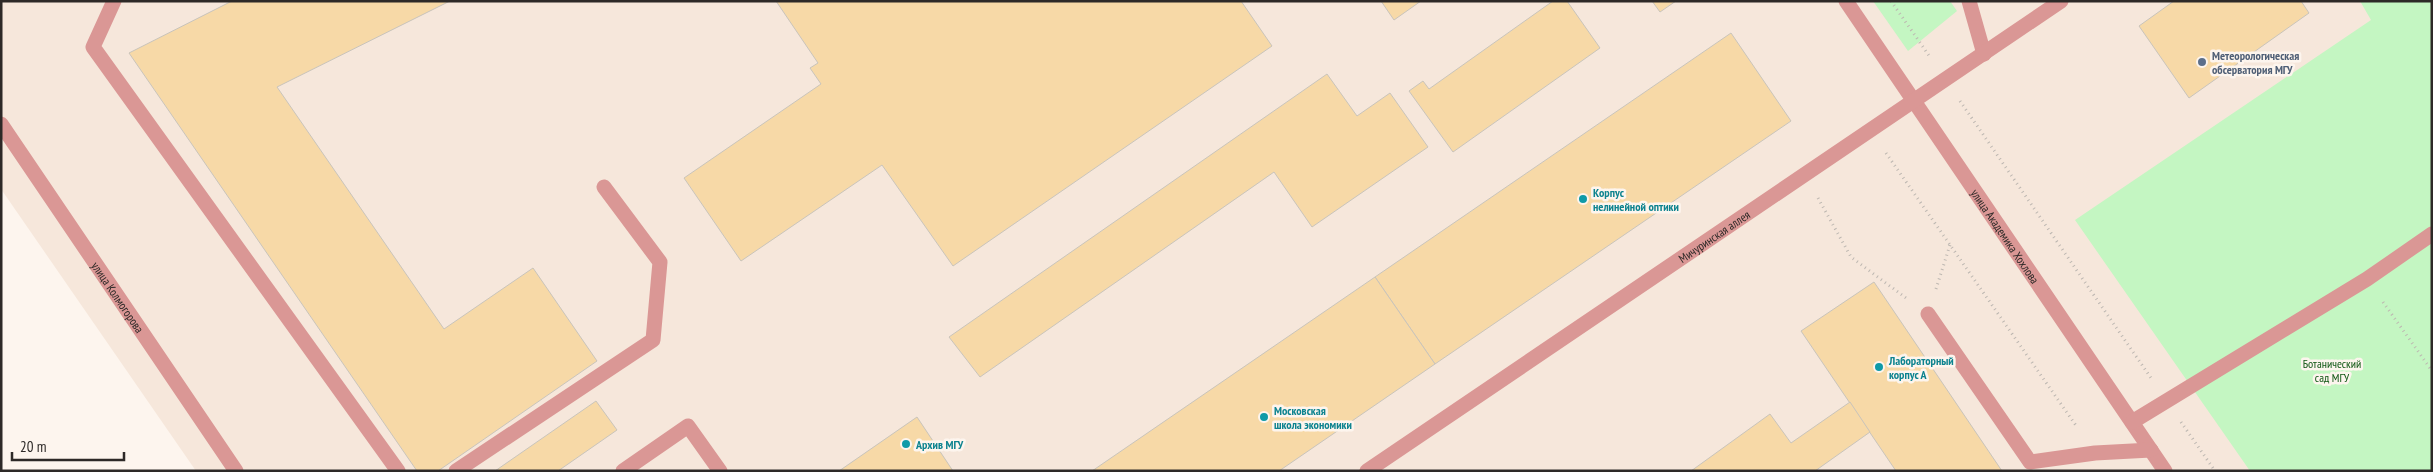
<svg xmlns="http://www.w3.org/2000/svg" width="2433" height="472" font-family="'PT Sans Narrow',sans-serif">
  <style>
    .built { fill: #f6e7db }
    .green { fill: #c4f6c2 }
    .building { fill: #f7d9a7; stroke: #c9c4bb }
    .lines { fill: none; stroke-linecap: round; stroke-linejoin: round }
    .path { stroke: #bdb7b1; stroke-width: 3; stroke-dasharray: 1 4; stroke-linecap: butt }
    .minor { stroke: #da9795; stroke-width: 15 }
    .service-dot { fill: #5c6f8a; stroke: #fdf5ee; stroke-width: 2 }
    .culture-dot { fill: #0f9aa8; stroke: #fdf5ee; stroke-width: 2 }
    .labels { text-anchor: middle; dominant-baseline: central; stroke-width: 5; stroke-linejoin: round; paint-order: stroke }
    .service-label { font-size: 12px; font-weight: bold; fill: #4e5e75; stroke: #fdf5ee; text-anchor: start }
    .culture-label { font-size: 12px; font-weight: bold; fill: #0d838f; stroke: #fdf5ee; text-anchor: start }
    .street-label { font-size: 12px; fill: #2d2927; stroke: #fdf5ee }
    .park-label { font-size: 12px; fill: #0e5612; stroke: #fdf5ee }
  </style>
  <rect width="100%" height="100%" fill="#fdf5ee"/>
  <polygon class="built" points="1,1 2432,1 2432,471 196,471 1,189"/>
  <g class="green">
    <polygon points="1873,1 1950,1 1957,11 1908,51"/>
    <polygon points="2360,1 2432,1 2432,471 2250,471 2075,220 2371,20"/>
  </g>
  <g class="building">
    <polygon points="232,1 450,1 277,87 444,329 533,268 597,361 438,471 417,471 129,53"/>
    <polygon points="776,1 1241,1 1272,46 953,266 882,165 741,261 684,178 821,84 810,68 818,63"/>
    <polygon points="1381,1 1421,1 1394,20"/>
    <polygon points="1553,1 1567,1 1600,48 1453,152 1409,91 1423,81 1429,89"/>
    <polygon points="1652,1 1676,1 1660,12"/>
    <polygon points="2174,1 2301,1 2309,13 2189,98 2139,26"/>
    <polygon points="1731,33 1791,121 1435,364 1375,277"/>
    <polygon points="1327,74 1357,116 1390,93 1428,147 1312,227 1274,172 980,377 949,337"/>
    <polygon points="1375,277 1435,364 1279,471 1092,471"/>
    <polygon points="1874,282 2002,471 1896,471 1801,331"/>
    <polygon points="596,401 617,430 558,471 495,471"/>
    <polygon points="1850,402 1870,432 1815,471 1691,471 1770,414 1791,443"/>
    <polygon points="917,417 953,471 839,471"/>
  </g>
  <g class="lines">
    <g class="path">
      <polyline points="1891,1 1930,57"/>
      <polyline points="1960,101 2151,378"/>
      <polyline points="1886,153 2077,427"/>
      <polyline points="1818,198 1851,257 1906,298"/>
      <polyline points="1936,289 1950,245"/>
      <polyline points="2383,302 2432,371"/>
      <polyline points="2181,422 2215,471"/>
    </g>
    <g class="minor">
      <polyline points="114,1 93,47 398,471"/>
      <path id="s1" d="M 1846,1 L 2165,471"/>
      <polyline points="1969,1 1984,54"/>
      <path id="s2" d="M 1,124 L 236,471"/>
      <polyline points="1928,314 2030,462 2095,453 2151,450"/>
      <polyline points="2132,422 2367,279 2432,234"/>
      <polyline points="456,471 653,340 660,262 604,187"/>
      <polyline points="623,471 688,426 720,471"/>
      <path id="s3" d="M 1367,471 L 2061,1"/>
    </g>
  </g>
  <circle class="service-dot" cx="2202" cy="62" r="5"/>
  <g class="culture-dot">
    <circle cx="1583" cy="199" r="5"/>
    <circle cx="1879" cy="367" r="5"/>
    <circle cx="1264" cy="417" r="5"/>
    <circle cx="906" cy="444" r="5"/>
  </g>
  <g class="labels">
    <g class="service-label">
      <text x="2212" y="55">Метеорологическая<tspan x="2212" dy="14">обсерватория МГУ</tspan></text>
    </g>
    <g class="culture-label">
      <text x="1593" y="192">Корпус<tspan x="1593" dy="14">нелинейной оптики</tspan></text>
      <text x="1889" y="360">Лабораторный<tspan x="1889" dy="14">корпус А</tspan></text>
      <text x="1274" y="410">Московская<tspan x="1274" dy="14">школа экономики</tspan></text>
      <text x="916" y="444">Архив МГУ</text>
    </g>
    <g class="street-label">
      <text stroke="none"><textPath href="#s3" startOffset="419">Мичуринская аллея</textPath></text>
      <text stroke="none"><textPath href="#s1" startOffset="284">улица Академика Хохлова</textPath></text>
      <text stroke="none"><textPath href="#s2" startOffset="209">улица Колмогорова</textPath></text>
    </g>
    <g class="park-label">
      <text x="2332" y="363">Ботанический<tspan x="2332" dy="14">сад МГУ</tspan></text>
    </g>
  </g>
  <rect width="2433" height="472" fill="none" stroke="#2d2927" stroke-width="5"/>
  <path d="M12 452v8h112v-8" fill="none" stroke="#2d2927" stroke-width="2.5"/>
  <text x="20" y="452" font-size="15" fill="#2d2927" stroke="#fdf5ee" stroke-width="4" paint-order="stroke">20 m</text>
</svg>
